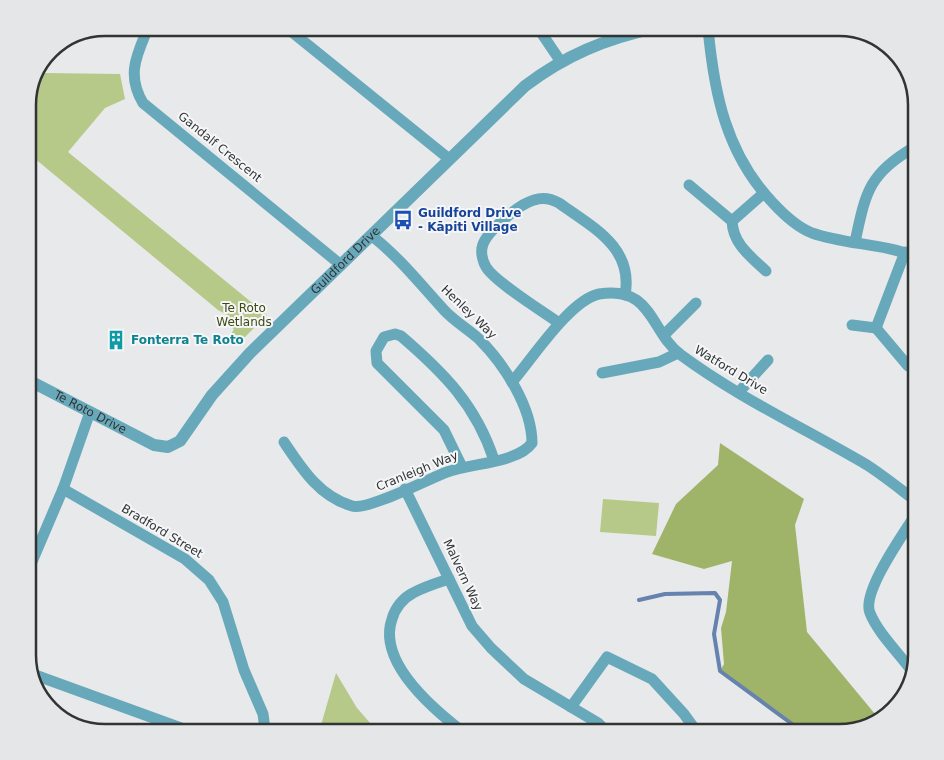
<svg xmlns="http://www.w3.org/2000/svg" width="944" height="760" font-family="'DejaVu Sans',sans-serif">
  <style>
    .green { fill: #b7c989 }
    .forest { fill: #a0b469 }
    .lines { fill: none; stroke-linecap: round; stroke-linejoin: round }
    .stream { stroke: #6682ae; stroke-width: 4 }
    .minor { stroke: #67a9bb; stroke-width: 11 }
    .tertiary { stroke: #67a9bb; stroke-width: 12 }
    .labels { text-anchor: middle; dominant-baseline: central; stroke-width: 4; stroke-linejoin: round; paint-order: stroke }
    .street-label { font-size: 12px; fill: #323333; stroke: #f5f6f8 }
    .transit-label { font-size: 12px; font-weight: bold; fill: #164399; stroke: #f5f6f8; text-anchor: start }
    .park-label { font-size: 12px; fill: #3e4a13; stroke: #f5f6f8 }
    .culture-label { font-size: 12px; font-weight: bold; fill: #0d838f; stroke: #f5f6f8; text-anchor: start }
    .rim { fill: none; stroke: #323333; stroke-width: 2.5 }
  </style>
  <rect width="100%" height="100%" fill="#e8e9ea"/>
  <g class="green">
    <polygon points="54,47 45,73 120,74 125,99 105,108 68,152 267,315 238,344 230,336 234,329 225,324 229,316 218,310 28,153 28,100"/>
    <polygon points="603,499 659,503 656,536 600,532"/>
    <polygon points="336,673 357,708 378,732 319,732"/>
  </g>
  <path class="forest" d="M 720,443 L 804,499 L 795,525 L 807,632 L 880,720 C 868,729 814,739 801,731 C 776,717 744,689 720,671 L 724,664 L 721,628 L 726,612 L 732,561 L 704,569 L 652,554 L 676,504 L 718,465 Z"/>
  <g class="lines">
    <polyline class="stream" points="639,600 665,594 715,593 720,600 714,634 720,671 803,732"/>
    <g class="minor">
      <path d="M 148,28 C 137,55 126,74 143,103 L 341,265"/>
      <polyline points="287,28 448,158"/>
      <polyline points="538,28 561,62"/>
      <path d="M 708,28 C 714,93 726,154 773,203 C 784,215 797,227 812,233 C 846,245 883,243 916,257"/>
      <path d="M 689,185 L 732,221 C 733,244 750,256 766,271"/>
      <polyline points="732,221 764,193"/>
      <path d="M 855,242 C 866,190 869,174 916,146"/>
      <path d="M 559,323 C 542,311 495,282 486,267 C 483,262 481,254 482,248 C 484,233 519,204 534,200 C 543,197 550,198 559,203 C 592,227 634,247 625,295"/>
      <polyline points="852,325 876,328 908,366"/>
      <polyline points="876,328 905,252"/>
      <polyline points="664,335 696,303"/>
      <polyline points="602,373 659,362 678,353"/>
      <path d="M 512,382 C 532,359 570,300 599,294 C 653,285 650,332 681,355 C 739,398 806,429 867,465 C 884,476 900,489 916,501"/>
      <polyline points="739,392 768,360"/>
      <path d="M 284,442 C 302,469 319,496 352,506 C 367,511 428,479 447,472 C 471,463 518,463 532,443 C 532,407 504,364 479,339 C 468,329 454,321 444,310 C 420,284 400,258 372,236"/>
      <path d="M 462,467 L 444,430 L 377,363 L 376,351 L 384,337 L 395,334 L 401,336 C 444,373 476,405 494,460"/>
      <polyline points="63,489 185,559 209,580 223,602 244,670 263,714 265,729"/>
      <polyline points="405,489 472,626 491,648 524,679 598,723 607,732"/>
      <polyline points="28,571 63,489 90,412"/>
      <path d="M 449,579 C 437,583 424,587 413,593 C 403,598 395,608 392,619 C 377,662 433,709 463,732"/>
      <path d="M 911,670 C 898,652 878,633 870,613 C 861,593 904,533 916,514"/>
      <polyline points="35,675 192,732"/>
      <polyline points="571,707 607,657 652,679 684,714 697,732"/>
    </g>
    <path class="tertiary" id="s1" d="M 28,380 L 154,445 L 168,447 L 180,441 L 212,395 L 250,353 L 525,86 C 566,55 605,39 655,28"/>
  </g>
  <defs>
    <symbol id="bus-bare" viewBox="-9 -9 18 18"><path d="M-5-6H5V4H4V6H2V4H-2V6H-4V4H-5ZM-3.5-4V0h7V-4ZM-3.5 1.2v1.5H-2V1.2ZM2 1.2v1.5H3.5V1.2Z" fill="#1a4fb4" stroke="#f5f6f8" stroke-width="2.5" paint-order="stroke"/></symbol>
    <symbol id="building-bare" viewBox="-9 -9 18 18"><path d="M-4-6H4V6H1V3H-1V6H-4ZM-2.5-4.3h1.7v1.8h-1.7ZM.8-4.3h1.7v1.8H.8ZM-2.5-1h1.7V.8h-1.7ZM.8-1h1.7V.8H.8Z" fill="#0f9aa8" stroke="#f5f6f8" stroke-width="2.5" paint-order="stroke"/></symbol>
  </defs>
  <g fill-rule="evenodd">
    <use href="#bus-bare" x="389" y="206" width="28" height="28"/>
    <use href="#building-bare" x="102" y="326" width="28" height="28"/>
  </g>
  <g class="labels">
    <g class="street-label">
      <text transform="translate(220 147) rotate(39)">Gandalf Crescent</text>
      <text stroke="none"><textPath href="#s1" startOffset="415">Guildford Drive</textPath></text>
      <text transform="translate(469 312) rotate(44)">Henley Way</text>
      <text transform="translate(731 370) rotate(31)">Watford Drive</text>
      <text stroke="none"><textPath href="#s1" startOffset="70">Te Roto Drive</textPath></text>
      <text transform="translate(417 471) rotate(-22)">Cranleigh Way</text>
      <text transform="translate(162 531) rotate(31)">Bradford Street</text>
      <text transform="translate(463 575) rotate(65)">Malvern Way</text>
    </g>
    <g class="transit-label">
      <text x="418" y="213">Guildford Drive<tspan x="418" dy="14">- Kāpiti Village</tspan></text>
    </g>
    <g class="park-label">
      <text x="244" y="308">Te Roto<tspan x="244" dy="14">Wetlands</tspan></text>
    </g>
    <g class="culture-label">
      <text x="131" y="340">Fonterra Te Roto</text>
    </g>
  </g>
  <path d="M0 0H944V760H0ZM105 36H839A69 69 0 0 1 908 105V655A69 69 0 0 1 839 724H105A69 69 0 0 1 36 655V105A69 69 0 0 1 105 36Z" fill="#e5e6e8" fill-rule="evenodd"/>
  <path class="rim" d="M105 36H839A69 69 0 0 1 908 105V655A69 69 0 0 1 839 724H105A69 69 0 0 1 36 655V105A69 69 0 0 1 105 36Z"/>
</svg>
